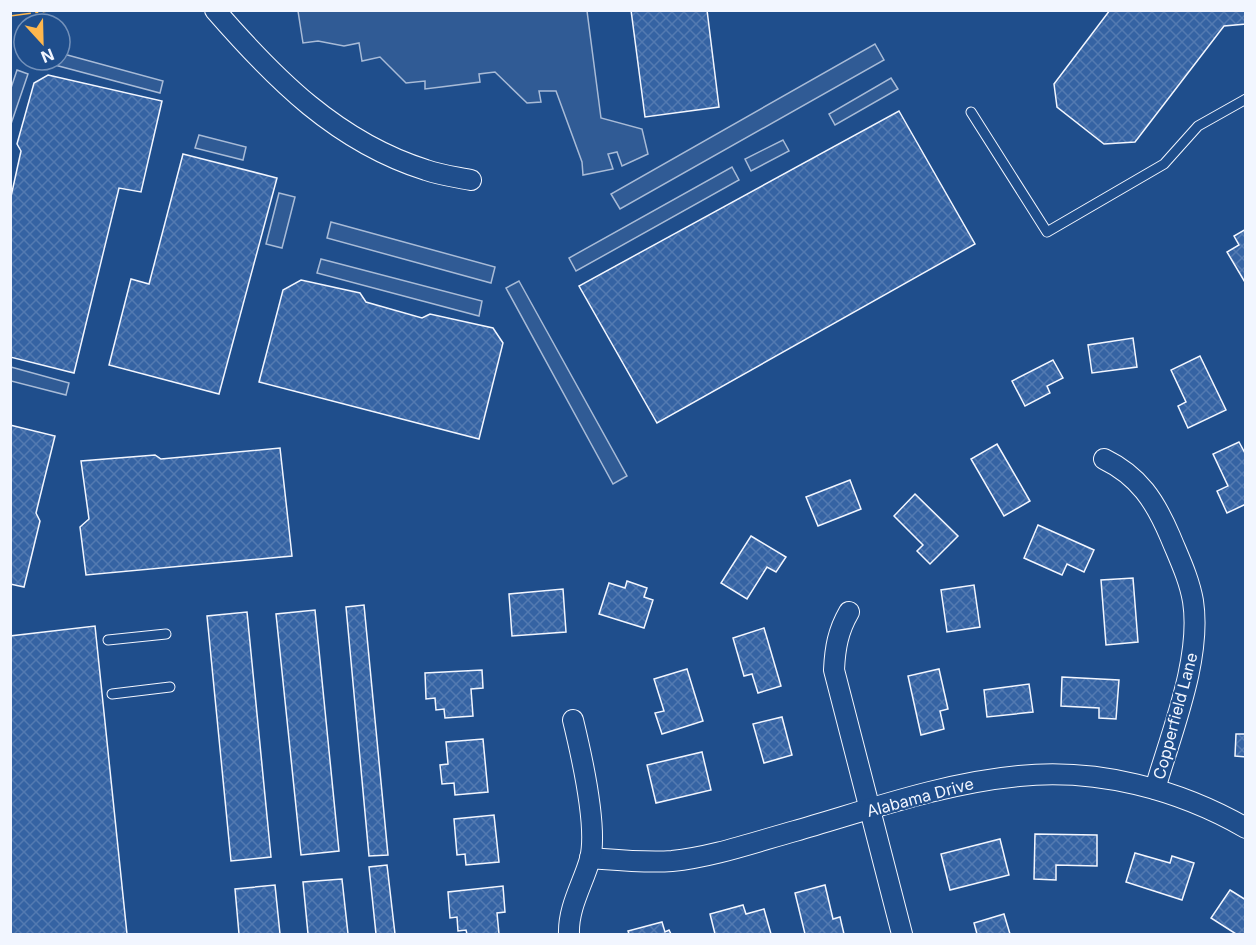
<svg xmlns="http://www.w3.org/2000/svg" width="1256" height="945" font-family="Inter,sans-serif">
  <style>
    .built { fill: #305b95; stroke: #a8bbd7; stroke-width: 1.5 }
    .building { fill: url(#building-cross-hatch); stroke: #f2f6ff; stroke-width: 1.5 }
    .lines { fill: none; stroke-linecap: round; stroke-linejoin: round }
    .lane-casing { stroke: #f2f6ff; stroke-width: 11 }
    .street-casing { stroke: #f2f6ff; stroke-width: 22 }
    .lane { stroke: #1f4e8c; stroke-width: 9 }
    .street { stroke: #1f4e8c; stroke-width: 20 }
    .power { stroke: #ffb74d; stroke-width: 1.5; stroke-dasharray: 21 4.5 3 4.5; stroke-linecap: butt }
    .labels { text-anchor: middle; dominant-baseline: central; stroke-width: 4.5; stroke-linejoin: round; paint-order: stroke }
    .street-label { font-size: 16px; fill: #f2f6ff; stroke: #1f4e8c }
  </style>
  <defs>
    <pattern id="building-cross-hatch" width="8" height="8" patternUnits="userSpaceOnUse" patternTransform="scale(1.5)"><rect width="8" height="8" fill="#3563a3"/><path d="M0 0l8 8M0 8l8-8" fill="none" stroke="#537ab1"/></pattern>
  </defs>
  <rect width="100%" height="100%" fill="#1f4e8c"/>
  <g class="built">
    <polygon points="298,11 587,11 601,118 642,129 648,154 622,166 617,152 608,154 613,169 583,175 582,162 556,91 539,91 541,102 527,103 495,72 479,74 480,82 441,87 425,89 425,81 406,83 380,57 362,61 359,43 344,46 318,41 303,43"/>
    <polygon points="875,44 884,60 620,209 611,194"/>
    <polygon points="60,53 163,81 160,93 36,60 60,60"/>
    <polygon points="17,70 28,74 11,124 11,88"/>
    <polygon points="891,78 898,89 835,125 829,114"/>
    <polygon points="199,135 246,147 243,160 195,148"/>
    <polygon points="783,140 789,151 751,171 745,159"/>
    <polygon points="732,167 739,180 576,271 569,258"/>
    <polygon points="279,193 295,197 282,248 266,244"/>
    <polygon points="331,222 495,267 491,283 327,238"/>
    <polygon points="321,259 482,301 479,316 317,273"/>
    <polygon points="519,281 627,476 613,484 506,288"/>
    <polygon points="11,367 69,383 66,395 11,381"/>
  </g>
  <g class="building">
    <polygon points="631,10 707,10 719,107 645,117"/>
    <polygon points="1110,10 1246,10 1246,24 1224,26 1135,142 1104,144 1057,107 1054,84"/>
    <polygon points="48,75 162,101 141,192 119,188 74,373 10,357 10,201 21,151 17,144 34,83"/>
    <polygon points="899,111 975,244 657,423 579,286"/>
    <polygon points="183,154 277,178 219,394 109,365 131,279 149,284"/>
    <polygon points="1246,229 1246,284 1227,252 1239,245 1234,236"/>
    <polygon points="301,280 360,293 366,302 422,318 430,314 493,328 503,343 479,439 259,382 283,290"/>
    <polygon points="1133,338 1137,367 1092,373 1088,345"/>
    <polygon points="1200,356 1226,410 1188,428 1178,406 1186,402 1171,370"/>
    <polygon points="1053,360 1063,378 1047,386 1050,393 1025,406 1012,381"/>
    <polygon points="10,425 55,436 36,513 40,521 24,587 10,584"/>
    <polygon points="1239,442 1246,455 1246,504 1227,513 1217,491 1228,486 1213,454"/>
    <polygon points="997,444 1030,501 1004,516 971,459"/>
    <polygon points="280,448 292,556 86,575 80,527 89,519 81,461 155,455 161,459"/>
    <polygon points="850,480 861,509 818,526 806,497"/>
    <polygon points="915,494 958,536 930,564 917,551 923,545 894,516"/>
    <polygon points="1038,525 1094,550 1084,572 1067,564 1062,575 1024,558"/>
    <polygon points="751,536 786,557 776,572 767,567 747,599 721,583"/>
    <polygon points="1133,578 1138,642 1106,645 1101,580"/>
    <polygon points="627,581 647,588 644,597 653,600 644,628 599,614 609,583 625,588"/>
    <polygon points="974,585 980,627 947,632 941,590"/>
    <polygon points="563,589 566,632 512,636 509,594"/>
    <polygon points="364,605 388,855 369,856 346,607"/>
    <polygon points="315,610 339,851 301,855 276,614"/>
    <polygon points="247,612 271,857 231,861 207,616"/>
    <polygon points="95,626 127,934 10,934 10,636"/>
    <polygon points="764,628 781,686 758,693 752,674 744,676 733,638"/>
    <polygon points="687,669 703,721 662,734 655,713 664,711 654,679"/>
    <polygon points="939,669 948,709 940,711 944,729 921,735 908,676"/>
    <polygon points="482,670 483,688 471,689 473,716 445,718 444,709 436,710 435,698 426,699 425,673"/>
    <polygon points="1062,677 1119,680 1116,719 1099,718 1099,708 1061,706"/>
    <polygon points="1029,684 1033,712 987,717 984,690"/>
    <polygon points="782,717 792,755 764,763 753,724"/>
    <polygon points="1236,734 1246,734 1246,757 1235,756"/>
    <polygon points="483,739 488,792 455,795 454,783 442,784 440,765 448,764 446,742"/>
    <polygon points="702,752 711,790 656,803 647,765"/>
    <polygon points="494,815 499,862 466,865 465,854 457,855 454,819"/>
    <polygon points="1035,834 1097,835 1097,866 1056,865 1056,880 1034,879"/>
    <polygon points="1000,839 1009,875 950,890 941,854"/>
    <polygon points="1135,853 1170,863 1172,856 1194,863 1182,900 1126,882"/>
    <polygon points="387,865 395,934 376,934 369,867"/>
    <polygon points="342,879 348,934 308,934 303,882"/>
    <polygon points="275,885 280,934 239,934 235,889"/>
    <polygon points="825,885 833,919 840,917 844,934 805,934 795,893"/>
    <polygon points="503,886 505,912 497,913 499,934 467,934 466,930 458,931 457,917 450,918 448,892"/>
    <polygon points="1230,890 1246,900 1246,934 1236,934 1211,918"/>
    <polygon points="743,905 746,914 764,909 771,934 715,934 710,914"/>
    <polygon points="1004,914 1010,934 977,934 974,923"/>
    <polygon points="662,922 665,932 669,930 671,934 629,934 628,931"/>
  </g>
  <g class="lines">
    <defs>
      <g id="lane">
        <polyline points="971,112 1047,232 1164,164 1198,126 1246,99"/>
        <polyline points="108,640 166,634"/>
        <polyline points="112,694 170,687"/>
      </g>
      <g id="street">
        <path d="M 215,10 C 275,79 337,142 426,170 C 440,175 456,177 471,180"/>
        <path d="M 1104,459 C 1139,476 1155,501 1170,536 C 1179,558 1189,578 1193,601 C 1202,659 1171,733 1155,789"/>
        <path d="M 849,612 C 838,631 835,648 834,670 L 902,934"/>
        <path d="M 590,858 C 617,860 645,863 672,861 C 713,857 755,842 795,831 C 868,810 943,783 1019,776 C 1097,768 1178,789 1246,828"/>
        <path d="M 569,934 C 568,907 583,884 590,859 C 598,827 581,753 573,720"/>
      </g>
    </defs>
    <use href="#lane" class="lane-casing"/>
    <use href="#street" class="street-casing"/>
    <use href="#lane" class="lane"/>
    <use href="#street" class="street"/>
    <polyline class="power" points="10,16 55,10"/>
  </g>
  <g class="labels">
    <g class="street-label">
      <text transform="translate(1175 716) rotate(-75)">Copperfield Lane</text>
      <text transform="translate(920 797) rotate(-15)">Alabama Drive</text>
    </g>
  </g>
  <rect width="1256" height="945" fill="none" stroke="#f2f6ff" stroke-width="24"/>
  <g transform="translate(42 42) rotate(158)"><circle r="28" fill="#1f4e8c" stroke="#7391ba" stroke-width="1.5"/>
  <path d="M0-4.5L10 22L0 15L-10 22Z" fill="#ffb74d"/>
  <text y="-9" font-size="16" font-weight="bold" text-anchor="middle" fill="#f2f6ff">N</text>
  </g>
</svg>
